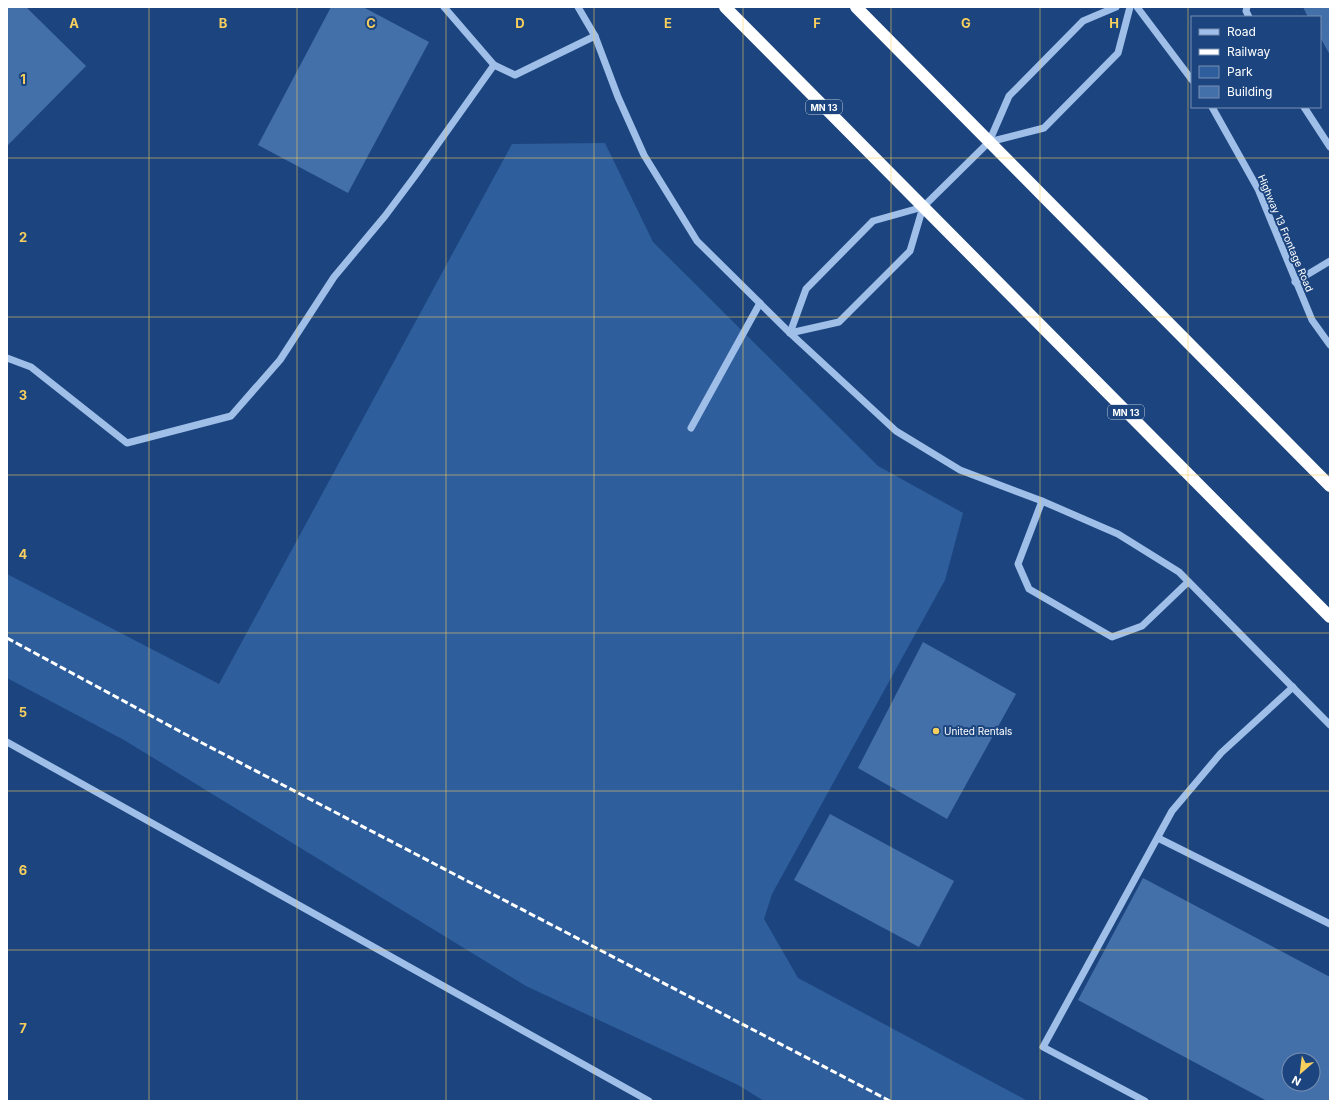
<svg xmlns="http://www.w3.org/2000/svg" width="1337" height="1108" font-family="Inter,sans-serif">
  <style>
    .green { fill: #2f5e9d }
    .building { fill: #4470a9; fill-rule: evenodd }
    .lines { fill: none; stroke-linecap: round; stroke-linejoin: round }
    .minor { stroke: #9fbfe9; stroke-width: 7 }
    .highway { stroke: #fff; stroke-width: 12 }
    .rail { stroke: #fff; stroke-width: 3; stroke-dasharray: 7 3; stroke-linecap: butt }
    .grid { fill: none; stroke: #f9cf5d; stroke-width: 1; stroke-opacity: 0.55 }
    .poi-dot { fill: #f9cf5d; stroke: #1c457f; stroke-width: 1.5 }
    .labels { text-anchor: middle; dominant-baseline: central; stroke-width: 4; stroke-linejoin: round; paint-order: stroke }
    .shield { fill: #1c457f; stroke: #bbc7d9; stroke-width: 1 }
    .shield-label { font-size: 9px; font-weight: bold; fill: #fff }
    .street-label { font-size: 10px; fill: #fff; stroke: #1c457f }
    .poi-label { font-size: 10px; fill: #fff; stroke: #1c457f; text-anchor: start }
    .grid-label { font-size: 13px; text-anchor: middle; font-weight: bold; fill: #f9cf5d; stroke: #1c457f; stroke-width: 4; stroke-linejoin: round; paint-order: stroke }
  </style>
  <rect width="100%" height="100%" fill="#1c457f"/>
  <polygon class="green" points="605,143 653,242 878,466 963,513 945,580 772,894 764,919 798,978 1028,1101 764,1101 738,1085 526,986 124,740 7,678 7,574 219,684 512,144"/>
  <g class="building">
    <polygon points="7,7 26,7 86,66 7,146"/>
    <polygon points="331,7 363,7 429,42 348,193 258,145"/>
    <polygon points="1303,7 1330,7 1330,55 1320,37 1320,17 1308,17"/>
    <polygon points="923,642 1016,694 947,819 858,768"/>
    <polygon points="830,814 954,881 919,947 794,880"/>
    <path d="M 1143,878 L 1330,977 L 1330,1101 L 1267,1101 L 1078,1000 ZM 1289,1060 L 1313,1060 L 1313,1084 L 1289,1084 Z"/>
  </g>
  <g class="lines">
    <g class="minor">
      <polyline points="444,7 494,65 515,75 595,36"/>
      <polyline points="578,7 595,36 618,97 644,155 697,241 790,333 896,431 960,470 1042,501 1118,534 1179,572 1330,725"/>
      <polyline points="1137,7 1192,80"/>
      <polyline points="1247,7 1246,11 1249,17"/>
      <polyline points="1212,107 1258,189 1312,320 1330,345"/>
      <polyline points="1304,107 1330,147"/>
      <polyline points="989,142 1044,128 1118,53 1130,7"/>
      <polyline points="1295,282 1330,261"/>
      <polyline points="790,333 806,289 873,221 923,207 989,142 1009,96 1083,21 1116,7"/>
      <polyline points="790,333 839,322 910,251 923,207"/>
      <polyline points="7,358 31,367 127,443 231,416 280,360 334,277 385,216 415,176 494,65"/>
      <polyline points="691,428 760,303"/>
      <polyline points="1042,501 1018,564 1029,589 1112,637 1142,626 1188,582"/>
      <polyline points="7,742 649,1101"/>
      <polyline points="1158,838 1330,924"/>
      <polyline points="1145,1101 1043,1047 1172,811 1221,753 1293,687"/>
    </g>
    <g class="highway">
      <polyline points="725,7 1330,617"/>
      <polyline points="856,7 1330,486"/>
    </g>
    <polyline class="rail" points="7,638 183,733 890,1101"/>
  </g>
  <path class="grid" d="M 149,7 L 149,1101M 297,7 L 297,1101M 446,7 L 446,1101M 594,7 L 594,1101M 743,7 L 743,1101M 891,7 L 891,1101M 1040,7 L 1040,1101M 1188,7 L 1188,1101M 7,158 L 1330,158M 7,317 L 1330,317M 7,475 L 1330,475M 7,633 L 1330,633M 7,791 L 1330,791M 7,950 L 1330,950"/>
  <circle class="poi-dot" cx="936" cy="731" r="4"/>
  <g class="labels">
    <g class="shield">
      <rect x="806" y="100" width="36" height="14" rx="3"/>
      <rect x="1108" y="405" width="36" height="14" rx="3"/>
    </g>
    <g class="shield-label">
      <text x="824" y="107">MN 13</text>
      <text x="1126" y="412">MN 13</text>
    </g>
    <g class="street-label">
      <text transform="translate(1286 233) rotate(67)">Highway 13 Frontage Road</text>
    </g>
    <g class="poi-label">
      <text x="944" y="731">United Rentals</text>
    </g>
  </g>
  <g class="grid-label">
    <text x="74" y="28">A</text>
    <text x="223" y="28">B</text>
    <text x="371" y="28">C</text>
    <text x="520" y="28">D</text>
    <text x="668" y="28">E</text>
    <text x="817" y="28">F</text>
    <text x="966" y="28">G</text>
    <text x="1114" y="28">H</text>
    <text x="23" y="84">1</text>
    <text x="23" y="242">2</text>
    <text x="23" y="400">3</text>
    <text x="23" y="559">4</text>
    <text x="23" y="717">5</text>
    <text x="23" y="875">6</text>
    <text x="23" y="1033">7</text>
  </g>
  <rect width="1337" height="1108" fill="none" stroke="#ffffff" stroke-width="16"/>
  <rect x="1191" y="16" width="130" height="92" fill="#1c457f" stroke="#778fb2"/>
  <rect x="1199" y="29" width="20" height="6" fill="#9fbfe9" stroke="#778fb2"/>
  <text x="1227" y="36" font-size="12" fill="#ffffff">Road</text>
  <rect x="1199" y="49" width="20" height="6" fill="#ffffff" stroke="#778fb2"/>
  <text x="1227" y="56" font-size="12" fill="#ffffff">Railway</text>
  <rect x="1199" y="66" width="20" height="12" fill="#2f5e9d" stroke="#778fb2"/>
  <text x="1227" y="76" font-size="12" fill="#ffffff">Park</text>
  <rect x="1199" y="86" width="20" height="12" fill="#4470a9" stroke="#778fb2"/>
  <text x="1227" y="96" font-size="12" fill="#ffffff">Building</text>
  <g transform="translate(1301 1072) rotate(208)"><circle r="19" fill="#1c457f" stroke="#778fb2"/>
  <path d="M0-3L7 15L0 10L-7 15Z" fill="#f9cf5d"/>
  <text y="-6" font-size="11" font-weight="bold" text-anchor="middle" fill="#ffffff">N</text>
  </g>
</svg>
